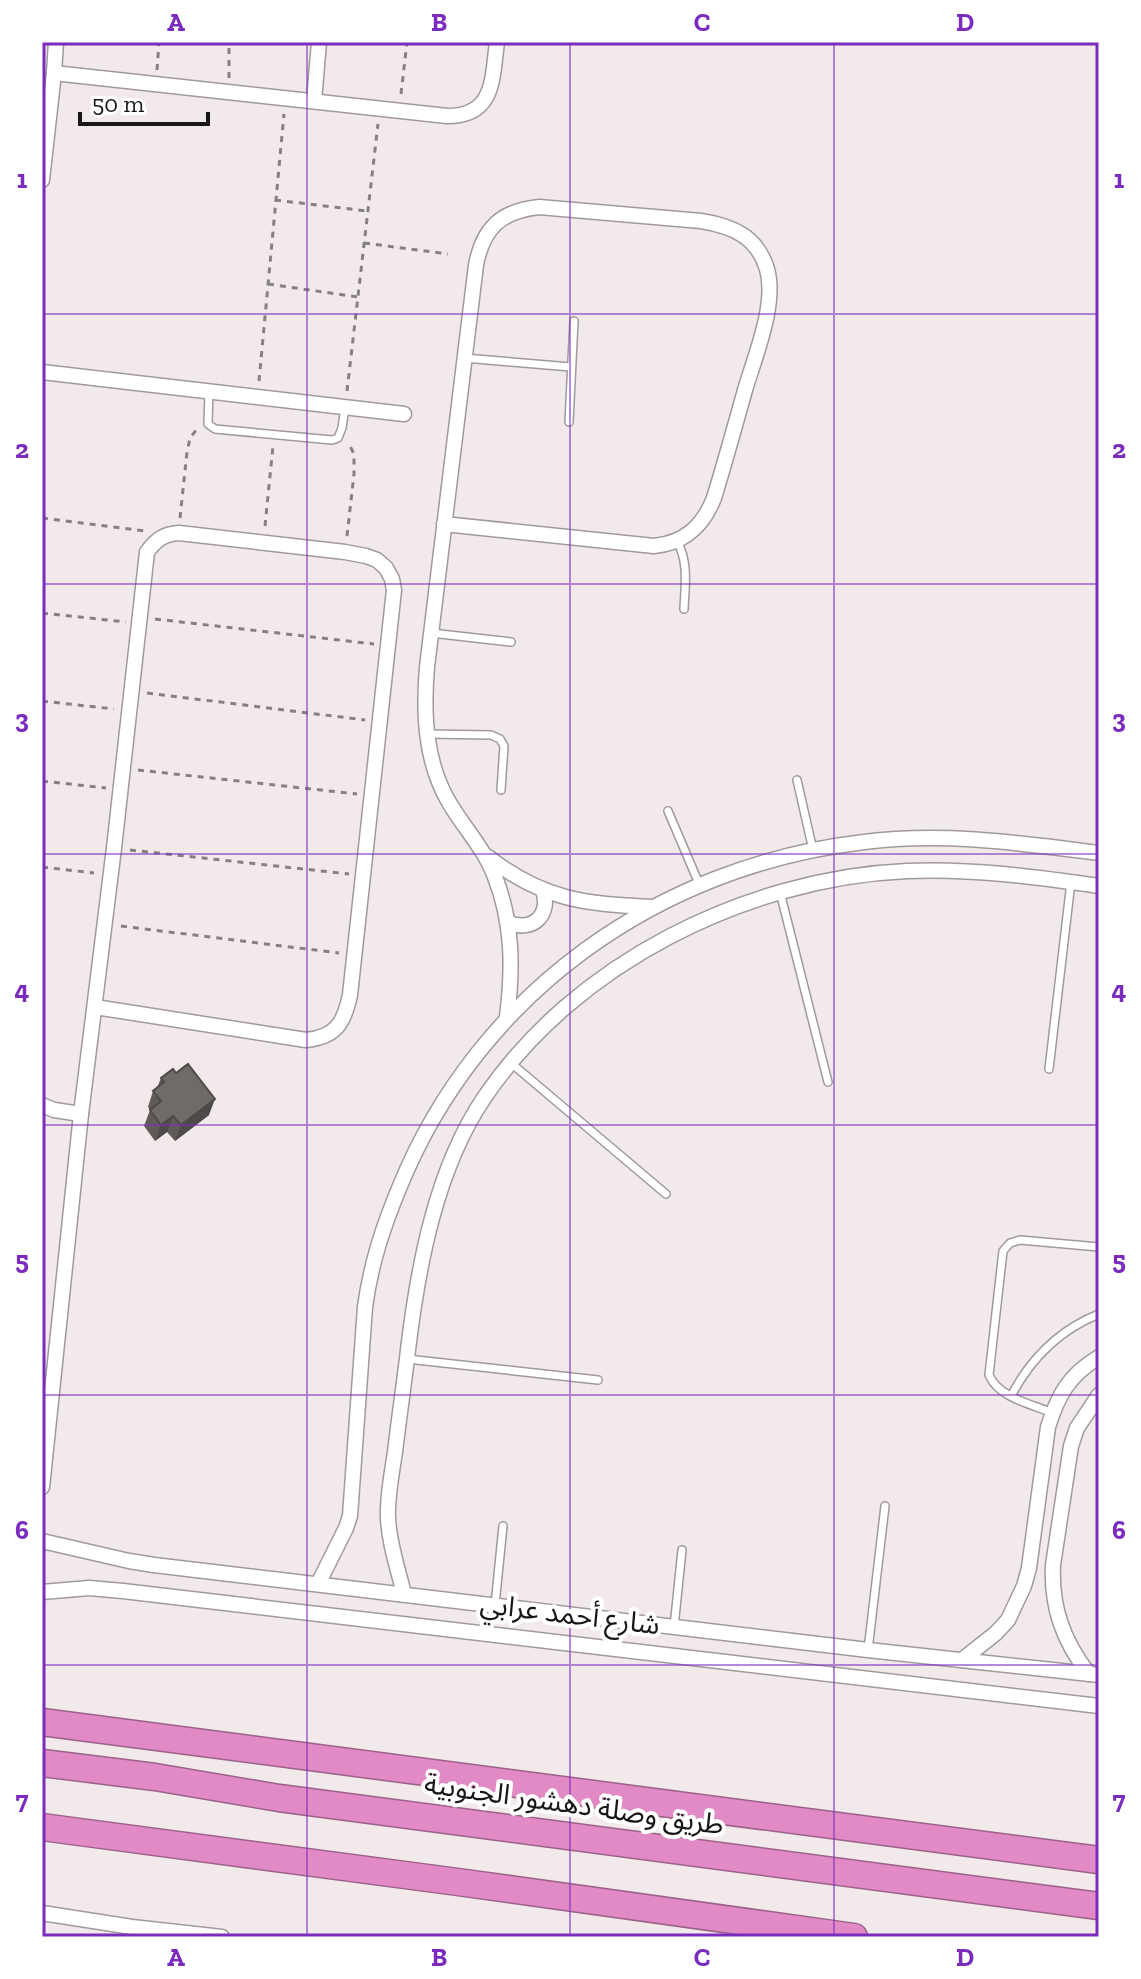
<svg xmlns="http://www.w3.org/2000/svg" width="1141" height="1979" font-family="'Zilla Slab','Noto Sans Arabic',serif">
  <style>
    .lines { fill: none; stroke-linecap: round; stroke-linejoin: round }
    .lane-casing { stroke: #a19a9b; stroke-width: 10 }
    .street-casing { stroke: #a19a9b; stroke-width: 17 }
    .highway-casing { stroke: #9b6188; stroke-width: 29 }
    .path { stroke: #868181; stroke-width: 3; stroke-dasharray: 6 6; stroke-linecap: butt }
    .lane { stroke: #fff; stroke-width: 7 }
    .street { stroke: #fff; stroke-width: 14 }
    .highway { stroke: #e18ac5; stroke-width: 26 }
    .wall { fill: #605b59 }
    .shaded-wall { fill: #4e4a49 }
    .building { fill: #706a68; stroke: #4e4a49; stroke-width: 2 }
    .grid { fill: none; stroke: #7b2cbf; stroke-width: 2; stroke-opacity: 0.55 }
    .labels { text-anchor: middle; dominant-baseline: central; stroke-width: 8; stroke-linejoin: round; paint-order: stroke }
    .street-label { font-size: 28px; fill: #181616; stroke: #fff }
    .neatline { fill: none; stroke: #7b2cbf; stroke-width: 3 }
    .grid-label { font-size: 26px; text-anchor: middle; font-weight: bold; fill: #7b2cbf }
  </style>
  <rect width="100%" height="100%" fill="#f1e9ea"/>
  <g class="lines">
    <defs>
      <g id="lane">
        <polyline points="464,358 571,367"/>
        <polyline points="209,391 208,424 215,429 332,440 338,438 342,428 345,407"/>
        <polyline points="569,422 574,321"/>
        <path d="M 677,541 C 689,563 685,585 684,609"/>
        <polyline points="431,633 511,642"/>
        <polyline points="427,734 491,735 500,739 504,746 501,790"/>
        <polyline points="797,780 813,850"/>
        <polyline points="668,811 700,886"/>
        <polyline points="780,892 828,1082"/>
        <polyline points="511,1063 666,1194"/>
        <polyline points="1049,1069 1071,882"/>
        <polyline points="407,1359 598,1380"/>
        <path d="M 1011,1396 C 1031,1358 1059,1330 1099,1314"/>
        <path d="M 1053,1413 C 1031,1404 999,1398 989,1375 L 1003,1251 L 1010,1243 L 1020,1240 L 1099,1247"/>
        <polyline points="495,1605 503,1526"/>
        <polyline points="674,1627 682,1550"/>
        <polyline points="868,1650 885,1506"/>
      </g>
      <g id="street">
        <path d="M 54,73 L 447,116 C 495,116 492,79 497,42"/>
        <polyline points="314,101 319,42"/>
        <polyline points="42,180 54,73 56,42"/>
        <polyline points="42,372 404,414"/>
        <path d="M 444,524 L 654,546 C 685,543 703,526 714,498 C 725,462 735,426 745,390 C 755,356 777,304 767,269 C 757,236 732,226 701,221 L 539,207 C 501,211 483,228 476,265 L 427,667 C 423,713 425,763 450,804 C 465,829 485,850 495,877 C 513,923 513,969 507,1017"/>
        <path d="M 488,857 C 543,900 585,904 652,907"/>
        <path d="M 509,923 C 533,932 551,915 543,890"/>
        <polyline points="42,1105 54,1110 81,1114"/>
        <path d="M 42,1487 L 81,1114 L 114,848 L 147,552 C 156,540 163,534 179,533 L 345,552 L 366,556 L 377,560 L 386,568 L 392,579 L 394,590 L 350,995 C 344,1023 336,1037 306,1040 L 95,1007"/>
        <polyline points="42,1541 129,1561 154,1565 868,1650 1099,1675"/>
        <path d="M 318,1584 L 346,1528 L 350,1516 L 365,1307 C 371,1263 383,1227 400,1186 C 479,993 658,866 864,842 C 943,832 1020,843 1099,853"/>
        <polyline points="42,1592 89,1588 123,1591 1099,1706"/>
        <path d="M 404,1594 C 398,1569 389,1543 388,1518 C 387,1496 392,1473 395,1452 C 399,1418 404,1384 408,1350 C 418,1266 436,1169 484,1098 C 575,963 747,878 907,871 C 971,868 1035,877 1099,886"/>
        <path d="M 962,1660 L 996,1633 L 1008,1620 L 1024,1586 L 1029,1568 L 1048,1427 C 1058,1395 1069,1375 1099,1357"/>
        <path d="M 1089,1674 C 1063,1641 1051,1607 1053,1565 L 1071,1446 L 1077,1428 L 1099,1395"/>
        <polyline points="42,1913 132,1927 222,1937"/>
      </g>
      <g id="highway">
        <polyline points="42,1722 1099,1860"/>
        <polyline points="42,1763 155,1777 279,1798 1099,1906"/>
        <polyline points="42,1827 458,1882 854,1937"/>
      </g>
    </defs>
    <use href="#lane" class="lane-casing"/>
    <use href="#street" class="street-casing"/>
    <use href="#highway" class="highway-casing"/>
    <g class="path">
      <polyline points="157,70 159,42"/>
      <polyline points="229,78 229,42"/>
      <polyline points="401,94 407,42"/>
      <polyline points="275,200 367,211"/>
      <polyline points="364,243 448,254"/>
      <polyline points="268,284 358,297"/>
      <polyline points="259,381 284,114"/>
      <polyline points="347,391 378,124"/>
      <polyline points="42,518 145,531"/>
      <polyline points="180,518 187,452 190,438 197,429"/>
      <polyline points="265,526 273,446"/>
      <polyline points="347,536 354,474 354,454 348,442"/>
      <polyline points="42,613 126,622"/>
      <polyline points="155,619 374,644"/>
      <polyline points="147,693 365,720"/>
      <polyline points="42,701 114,709"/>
      <polyline points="138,770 357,794"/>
      <polyline points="42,781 106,788"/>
      <polyline points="130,850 349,874"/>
      <polyline points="42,867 94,873"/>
      <polyline points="121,926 339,953"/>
    </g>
    <use href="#lane" class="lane"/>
    <use href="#street" class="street"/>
    <use href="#highway" class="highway"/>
  </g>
  <polygon class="wall" points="161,1078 209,1115 175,1141 167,1132 155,1141 144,1126 150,1110 148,1107 153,1091 157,1088"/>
  <g class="shaded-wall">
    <polygon points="215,1099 209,1115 175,1141 181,1125"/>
    <polygon points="173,1116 167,1132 155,1141 161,1125"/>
  </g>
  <polygon class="building" points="188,1064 215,1099 181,1125 173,1116 161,1125 150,1110 161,1101 153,1091 164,1082 161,1078 173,1069 176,1073"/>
  <path class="grid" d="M 307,42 L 307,1937M 570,42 L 570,1937M 834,42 L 834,1937M 42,314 L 1099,314M 42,584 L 1099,584M 42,854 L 1099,854M 42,1125 L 1099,1125M 42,1395 L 1099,1395M 42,1665 L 1099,1665"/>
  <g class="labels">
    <g class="street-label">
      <text transform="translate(570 1614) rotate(7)">شارع أحمد عرابي</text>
      <text transform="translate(574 1804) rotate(8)">طريق وصلة دهشور الجنوبية</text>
    </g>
  </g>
  <rect width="1141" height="1979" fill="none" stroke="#ffffff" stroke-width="88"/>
  <path d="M80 112v12h128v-12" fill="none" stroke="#181616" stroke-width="4"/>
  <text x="92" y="112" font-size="24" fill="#181616" stroke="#ffffff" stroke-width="6" paint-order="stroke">50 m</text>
  <rect x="44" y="44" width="1053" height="1891" class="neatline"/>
  <g class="grid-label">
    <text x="176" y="31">A</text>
    <text x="439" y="31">B</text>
    <text x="702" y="31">C</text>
    <text x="965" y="31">D</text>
    <text x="22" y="188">1</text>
    <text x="1119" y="188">1</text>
    <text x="22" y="458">2</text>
    <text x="1119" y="458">2</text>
    <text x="22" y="728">3</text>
    <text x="1119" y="728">3</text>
    <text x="22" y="999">4</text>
    <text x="1119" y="999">4</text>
    <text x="22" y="1269">5</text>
    <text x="1119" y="1269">5</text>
    <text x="22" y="1539">6</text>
    <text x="1119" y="1539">6</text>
    <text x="22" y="1809">7</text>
    <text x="1119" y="1809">7</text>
    <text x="176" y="1966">A</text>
    <text x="439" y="1966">B</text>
    <text x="702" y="1966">C</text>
    <text x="965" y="1966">D</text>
  </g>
</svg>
